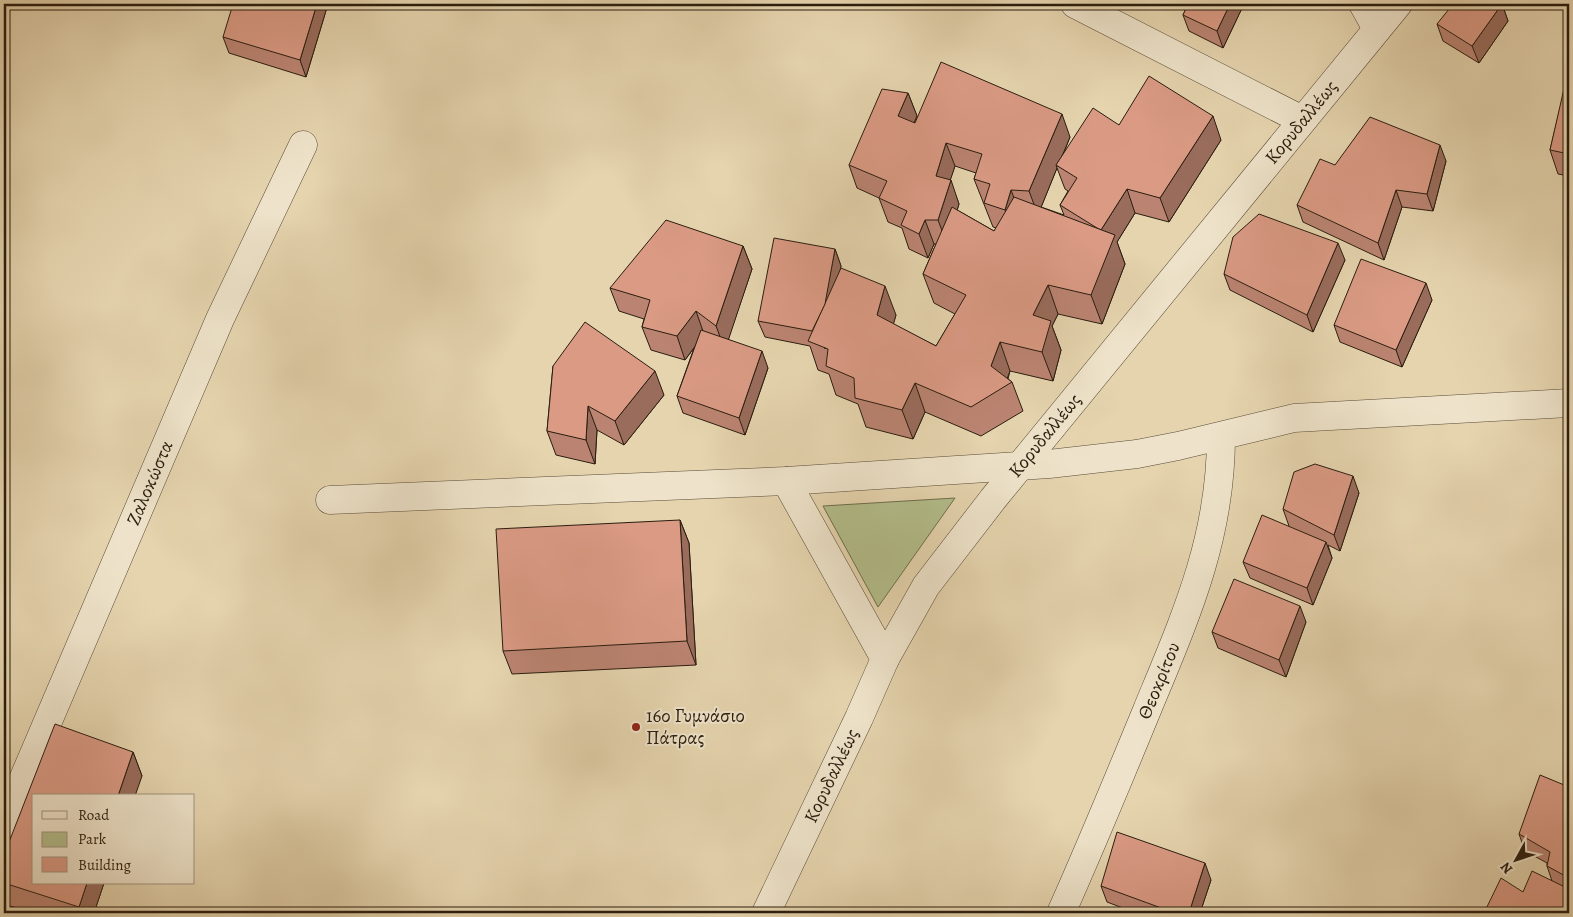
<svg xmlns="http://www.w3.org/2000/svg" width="1573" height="917" font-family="Alegreya,serif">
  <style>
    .green { fill: #b3bd8b; stroke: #6e6d4d }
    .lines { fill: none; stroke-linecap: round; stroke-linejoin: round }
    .street-casing { stroke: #594b37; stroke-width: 29 }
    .street { stroke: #eee3ca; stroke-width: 28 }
    .wall { fill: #bb8472; stroke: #2a1d0f; fill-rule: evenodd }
    .shaded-wall { fill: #996c5c; stroke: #2a1d0f }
    .building { fill: #da9a84; stroke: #2a1d0f }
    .poi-dot { fill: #8f2418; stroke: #eee3ca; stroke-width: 2 }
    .labels { text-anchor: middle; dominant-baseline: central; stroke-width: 4; stroke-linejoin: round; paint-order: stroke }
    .street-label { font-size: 19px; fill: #2a1d0f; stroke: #eee3ca }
    .poi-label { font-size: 19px; fill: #2a1d0f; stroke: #eee3ca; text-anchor: start }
  </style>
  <rect width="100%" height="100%" fill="#e5d4ae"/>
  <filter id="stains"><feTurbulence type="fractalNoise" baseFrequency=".004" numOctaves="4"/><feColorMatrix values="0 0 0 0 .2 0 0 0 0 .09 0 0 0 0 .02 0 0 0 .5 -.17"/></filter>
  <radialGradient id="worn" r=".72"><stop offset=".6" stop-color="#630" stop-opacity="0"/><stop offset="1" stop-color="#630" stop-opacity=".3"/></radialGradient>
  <polygon class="green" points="955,498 878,607 823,506"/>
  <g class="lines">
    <defs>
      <g id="street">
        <polyline points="1075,4 1302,120"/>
        <polyline points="1363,4 1377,29"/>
        <polyline points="786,481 885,659"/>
        <polyline points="330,500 786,481 1049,464 1137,454 1178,446 1294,418 1569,403"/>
        <path id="s1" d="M 4,824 L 220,319 L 303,145"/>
        <path id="s2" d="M 766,913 L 859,718 L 885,659 L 926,586 L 993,499 L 1398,4"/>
        <path id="s3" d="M 1061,913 C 1091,846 1119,778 1147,710 C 1185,618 1221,539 1221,437"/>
      </g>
    </defs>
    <use href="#street" class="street-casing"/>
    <use href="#street" class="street"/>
  </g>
  <g class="wall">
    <polygon points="328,4 306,77 229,53 223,37"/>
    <polygon points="1188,4 1244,4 1223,48 1189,31 1183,15"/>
    <polygon points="1502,4 1508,21 1479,63 1443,41 1437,24"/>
    <polygon points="1569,71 1569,176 1558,174 1550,150"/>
    <path d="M 908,93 L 917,116 L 914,123 L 1070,137 L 1063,155 L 1119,125 L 1221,140 L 1169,222 L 1135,213 L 1117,242 L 1125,264 L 1102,324 L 1058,314 L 1052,326 L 1061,350 L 1053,381 L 1010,371 L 1008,379 L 1012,382 L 1023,411 L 981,436 L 925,412 L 913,439 L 866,427 L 858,404 L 836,395 L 829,374 L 818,370 L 810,346 L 765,337 L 758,321 L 835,249 L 841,266 L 840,269 L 896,315 L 893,324 L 936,346 L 955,314 L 934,303 L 923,274 L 936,244 L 934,244 L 928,258 L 909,249 L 902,228 L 888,222 L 879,198 L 857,188 L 849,165 ZM 955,166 L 976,173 L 974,179 L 993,227 L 996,228 L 994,231 L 957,210 L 959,204 L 950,180 ZM 1057,168 L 1065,189 L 1068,191 L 1060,205 L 1064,215 L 1041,207 Z"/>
    <polygon points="1446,161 1433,211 1402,207 1384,260 1303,222 1297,205 1335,165"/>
    <polygon points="743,246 752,269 728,339 768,368 745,435 683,413 677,396 694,348 685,360 651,350 642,327 644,319 619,311 610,288"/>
    <polygon points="1345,260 1313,332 1230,290 1224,274"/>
    <polygon points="1432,300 1402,367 1340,342 1334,325"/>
    <polygon points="553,366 664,395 624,445 597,430 595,464 556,455 547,431"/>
    <polygon points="1359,493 1340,551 1328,545 1332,558 1313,605 1250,578 1243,562 1289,526 1283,509"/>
    <polygon points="680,520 689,543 696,665 512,674 503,651"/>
    <polygon points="1306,622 1286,677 1218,648 1212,632"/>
    <polygon points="133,752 142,776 34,883 104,883 94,913 33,913 4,904 4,855"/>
    <polygon points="1569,787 1569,913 1523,892 1552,881 1547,866 1547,863 1525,851 1519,834"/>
    <polygon points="1211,880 1200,913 1136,913 1107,902 1101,886"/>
  </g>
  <g class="shaded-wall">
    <polygon points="317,4 328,4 306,77 300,60"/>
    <polygon points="1230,4 1244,4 1223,48 1217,31"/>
    <polygon points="1502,4 1508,21 1479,63 1472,46"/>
    <polygon points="908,93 917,116 907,139 898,116"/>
    <polygon points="1062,114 1070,137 1058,166 1056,165 1057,168 1038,215 1029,191"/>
    <polygon points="1213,116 1221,140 1169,222 1160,198"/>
    <polygon points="946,143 955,166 944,199 936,176"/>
    <polygon points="1440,145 1446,161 1433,211 1427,194"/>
    <polygon points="951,180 959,204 947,244 938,220"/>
    <polygon points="1127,189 1135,213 1117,242 1125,264 1102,324 1091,295 1101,230"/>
    <polygon points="1011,190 1020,214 1014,233 1005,210"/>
    <polygon points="1396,190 1402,207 1384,260 1378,243"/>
    <polygon points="925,220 934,244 928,258 919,234"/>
    <polygon points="1338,243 1345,260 1313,332 1307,315"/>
    <polygon points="743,246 752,269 725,350 716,326"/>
    <polygon points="835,249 841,266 825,349 819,332"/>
    <polygon points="1426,283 1432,300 1402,367 1396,350"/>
    <polygon points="1048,285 1058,314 1052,326 1061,350 1053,381 1042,352 1033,315"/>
    <polygon points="885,286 896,315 888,344 877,315"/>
    <polygon points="696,311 704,334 685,360 677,336"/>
    <polygon points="1000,342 1010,371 1004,387 991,366"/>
    <polygon points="762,351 768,368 745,435 739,418"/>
    <polygon points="655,371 664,395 624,445 615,421"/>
    <polygon points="915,383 925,412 913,439 902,410"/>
    <polygon points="588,406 597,430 595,464 586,440"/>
    <polygon points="1353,476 1359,493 1340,551 1334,535"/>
    <polygon points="680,520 689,543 696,665 687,641"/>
    <polygon points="1326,542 1332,558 1313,605 1307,588"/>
    <polygon points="1300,606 1306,622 1286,677 1279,660"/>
    <polygon points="133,752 142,776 135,796 118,796"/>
    <polygon points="1205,863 1211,880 1200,913 1189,913"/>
    <polygon points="87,883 104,883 94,913 81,913 79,907"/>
  </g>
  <g class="building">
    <polygon points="233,4 317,4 300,60 223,37"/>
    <polygon points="1188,4 1230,4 1217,31 1183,15"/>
    <polygon points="1453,4 1502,4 1472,46 1437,24"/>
    <polygon points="941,62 1062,114 1029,191 1011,190 1005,210 984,203 990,184 974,179 982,154 946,143 936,176 951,180 938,220 925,220 919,234 901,225 907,211 879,198 887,181 849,165 882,89 908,93 898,116 915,123"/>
    <polygon points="1568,71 1569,71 1569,154 1550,150"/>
    <polygon points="1149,76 1213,116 1160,198 1127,189 1101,230 1097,228 1060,205 1077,178 1056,165 1093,108 1119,125"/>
    <polygon points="1370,117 1440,145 1427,194 1396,190 1378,243 1297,205 1320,159 1335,165"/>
    <polygon points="1014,197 1115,235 1091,295 1048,285 1033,315 1051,321 1042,352 1000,342 991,366 1012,382 971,407 915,383 902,410 855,398 854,378 826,366 828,349 808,341 841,268 885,286 877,315 936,346 966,295 923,274 952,207 994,231"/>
    <polygon points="1259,214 1338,243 1307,315 1224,274 1233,237"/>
    <polygon points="666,220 743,246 716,326 696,311 677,336 642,327 650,300 610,288"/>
    <polygon points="774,238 835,249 825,304 812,331 758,321"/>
    <polygon points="1361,259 1426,283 1396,350 1334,325"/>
    <polygon points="585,322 655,371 615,421 588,406 586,440 547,431 553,366"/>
    <polygon points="701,330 762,351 739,418 677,396"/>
    <polygon points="1315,464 1353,476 1334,535 1283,509 1294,472"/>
    <polygon points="1262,515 1326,542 1307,588 1243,562"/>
    <polygon points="680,520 687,641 503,651 496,529"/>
    <polygon points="1234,579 1300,606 1279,660 1212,632"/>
    <polygon points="55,724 133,752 118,796 34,796 34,883 87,883 79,907 4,883 4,855"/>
    <polygon points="1540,775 1569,787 1569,878 1547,866 1550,852 1519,834"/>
    <polygon points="1117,832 1205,863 1189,913 1175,913 1101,886"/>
    <polygon points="1532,871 1569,889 1569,913 1484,913 1501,878 1523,892"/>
  </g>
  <circle class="poi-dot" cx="636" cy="727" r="5"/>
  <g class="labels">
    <g class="street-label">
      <text stroke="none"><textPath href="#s2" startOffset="961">Κορυδαλλέως</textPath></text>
      <text stroke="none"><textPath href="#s2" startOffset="556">Κορυδαλλέως</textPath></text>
      <text stroke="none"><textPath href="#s1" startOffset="371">Ζαλοκώστα</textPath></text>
      <text stroke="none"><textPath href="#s3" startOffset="252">Θεοκρίτου</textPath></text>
      <text stroke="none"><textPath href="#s2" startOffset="152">Κορυδαλλέως</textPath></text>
    </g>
    <g class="poi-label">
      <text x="646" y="716">16ο Γυμνάσιο<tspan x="646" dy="22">Πάτρας</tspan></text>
    </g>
  </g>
  <rect width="1573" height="917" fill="none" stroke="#e5d4ae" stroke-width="20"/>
  <rect x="5" y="5" width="1563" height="907" fill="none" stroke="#2a1d0f" stroke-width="2.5"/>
  <rect x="10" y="10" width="1553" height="897" fill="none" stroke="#2a1d0f"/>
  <rect x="32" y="794" width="162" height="90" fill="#eee3ca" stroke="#a0947f"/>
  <rect x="42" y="811" width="25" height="8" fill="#eee3ca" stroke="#a0947f"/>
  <text x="78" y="820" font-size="15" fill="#2a1d0f">Road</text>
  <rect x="42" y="832" width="25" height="15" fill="#b3bd8b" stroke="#a0947f"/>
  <text x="78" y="844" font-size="15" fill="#2a1d0f">Park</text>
  <rect x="42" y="857" width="25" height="15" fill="#da9a84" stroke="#a0947f"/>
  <text x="78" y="870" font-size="15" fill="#2a1d0f">Building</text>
  <g transform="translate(1516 860) rotate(230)" stroke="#eee3ca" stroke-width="4" paint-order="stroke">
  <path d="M0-4L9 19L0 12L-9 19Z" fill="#2a1d0f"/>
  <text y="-8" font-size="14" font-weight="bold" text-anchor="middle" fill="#2a1d0f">N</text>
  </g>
  <rect width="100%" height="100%" filter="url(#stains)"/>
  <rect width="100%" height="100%" fill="url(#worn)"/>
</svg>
